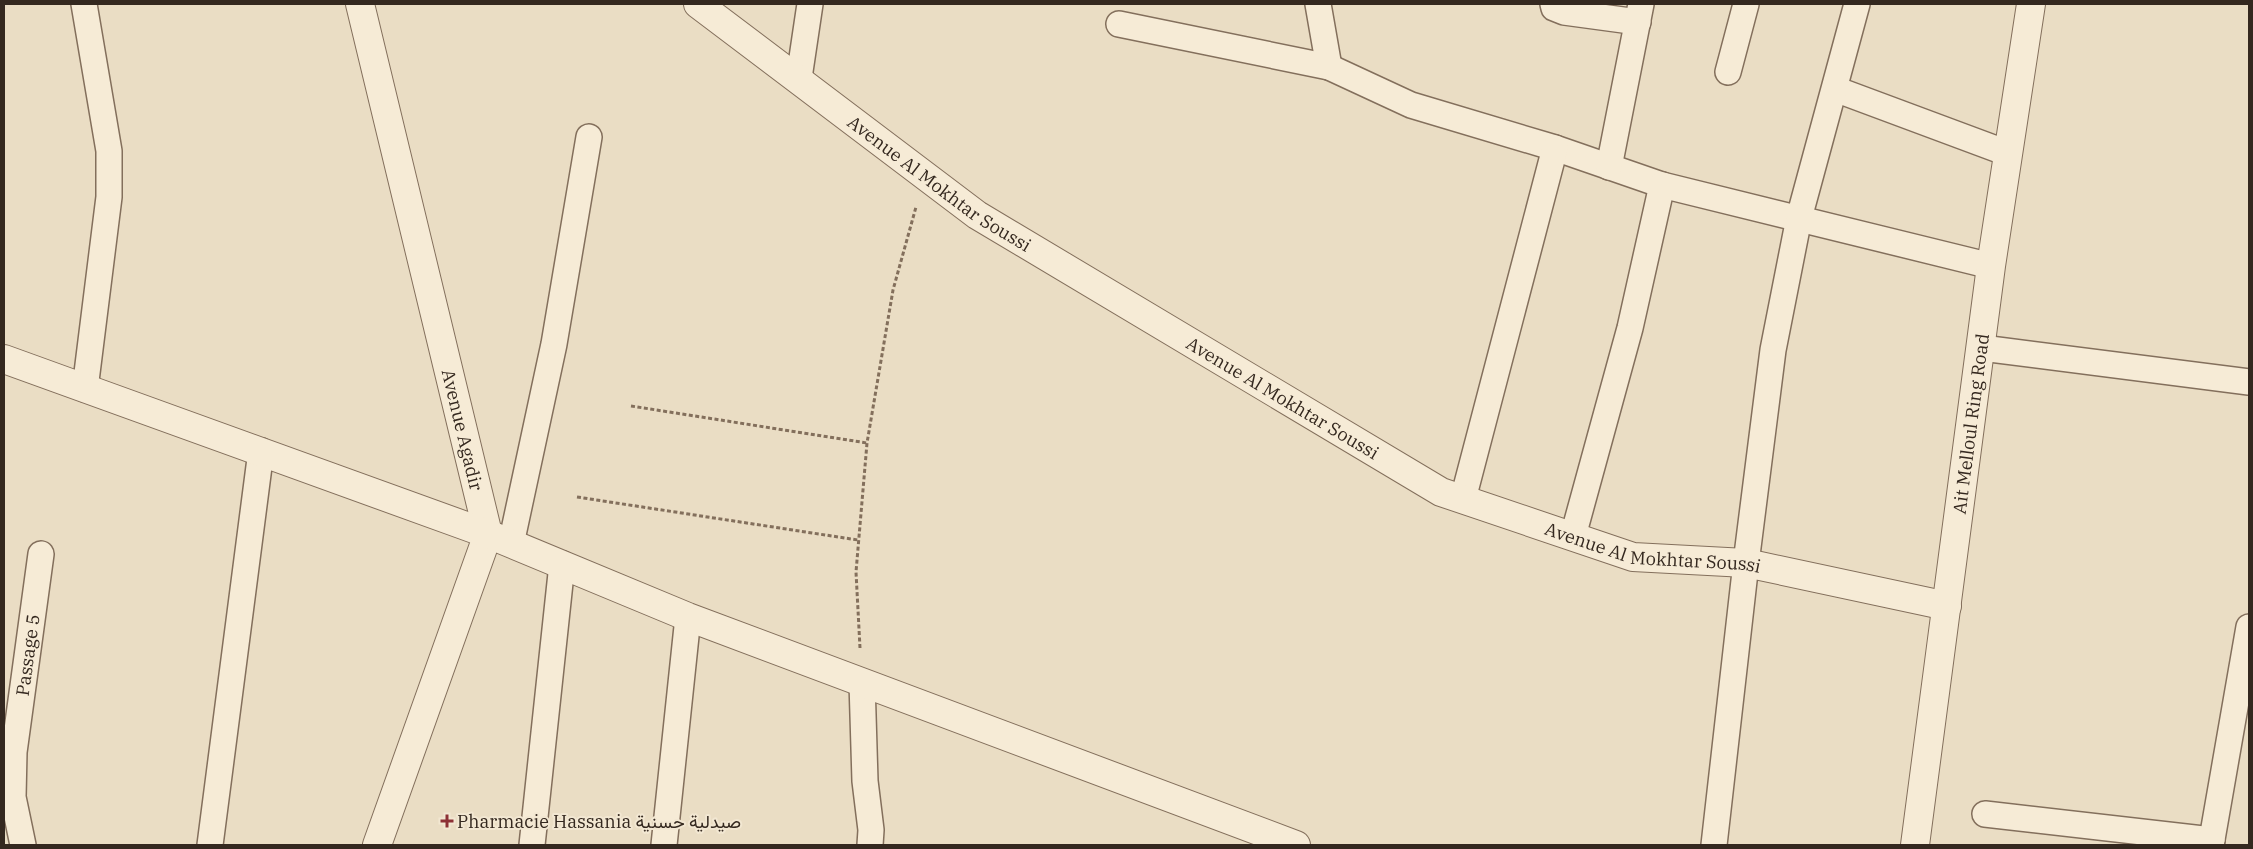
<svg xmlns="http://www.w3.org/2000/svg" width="2253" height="849" font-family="'IBM Plex Serif',Vazirmatn,serif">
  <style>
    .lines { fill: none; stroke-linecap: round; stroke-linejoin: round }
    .minor-casing { stroke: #836f5c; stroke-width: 28 }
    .tertiary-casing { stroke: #836f5c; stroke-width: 30 }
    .path { stroke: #836f5c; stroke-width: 3; stroke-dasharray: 4 2.5; stroke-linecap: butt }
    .minor { stroke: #f6ebd6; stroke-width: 25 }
    .tertiary { stroke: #f6ebd6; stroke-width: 28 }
    .poi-dot { fill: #8d3136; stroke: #f2e7d2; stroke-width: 2 }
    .labels { text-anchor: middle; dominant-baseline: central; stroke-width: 4; stroke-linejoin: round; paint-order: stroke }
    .street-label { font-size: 18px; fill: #34281f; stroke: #f2e7d2 }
    .poi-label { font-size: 18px; fill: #34281f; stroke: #f2e7d2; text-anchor: start }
  </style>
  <rect width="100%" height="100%" fill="#eaddc4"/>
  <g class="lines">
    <defs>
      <g id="minor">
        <polyline points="84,4 109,151 109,197 85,389"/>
        <polyline points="1318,4 1329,67"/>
        <polyline points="1553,4 1554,8 1564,12 1638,22"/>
        <polyline points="1119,24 1329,67 1411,105 1555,148 1662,185 1991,266"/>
        <polyline points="1728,72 1746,4"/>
        <polyline points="799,78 810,4"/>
        <polyline points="1835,89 2007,153"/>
        <polyline points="1609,167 1641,4"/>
        <polyline points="1982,348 2249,382"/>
        <polyline points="1463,499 1555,148"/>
        <polyline points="1573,536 1630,328 1662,185"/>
        <polyline points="511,544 554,344 589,137"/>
        <polyline points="862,682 865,781 871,830 870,845"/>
        <polyline points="1985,814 2212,840"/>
        <path id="s1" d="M 23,845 L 13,797 L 14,752 L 41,554"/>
        <polyline points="210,845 261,451"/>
        <polyline points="532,845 562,564"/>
        <polyline points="664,845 688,617"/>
        <polyline points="1714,845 1746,563 1773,350 1799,218 1857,4"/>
        <polyline points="2211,845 2249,627"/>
      </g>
      <g id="tertiary">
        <path id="s2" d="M 360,4 L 488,534 L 377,845"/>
        <path id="s3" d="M 698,4 L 977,215 L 1441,492 L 1633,557 L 1746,563 L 1947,606"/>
        <polyline points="4,359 488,534 688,617 1296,845"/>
        <path id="s4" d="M 1915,845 L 1991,266 L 2031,4"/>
      </g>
    </defs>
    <use href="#minor" class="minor-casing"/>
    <use href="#tertiary" class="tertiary-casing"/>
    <g class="path">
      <polyline points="631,406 867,443"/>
      <polyline points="577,497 858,540"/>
      <polyline points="860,648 856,572 867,443 893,290 916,207"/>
    </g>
    <use href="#minor" class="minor"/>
    <use href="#tertiary" class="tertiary"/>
  </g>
  <path class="poi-dot" d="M444.5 813.5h5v5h5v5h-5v5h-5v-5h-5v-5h5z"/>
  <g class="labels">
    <g class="street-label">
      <text stroke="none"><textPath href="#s3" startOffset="301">Avenue Al Mokhtar Soussi</textPath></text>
      <text stroke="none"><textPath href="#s3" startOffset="706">Avenue Al Mokhtar Soussi</textPath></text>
      <text stroke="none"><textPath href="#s4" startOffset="425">Ait Melloul Ring Road</textPath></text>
      <text stroke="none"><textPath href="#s2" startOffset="438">Avenue Agadir</textPath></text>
      <text stroke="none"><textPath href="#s3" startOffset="1111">Avenue Al Mokhtar Soussi</textPath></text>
      <text stroke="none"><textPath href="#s1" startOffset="192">Passage 5</textPath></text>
    </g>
    <g class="poi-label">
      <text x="457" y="821">Pharmacie Hassania صيدلية حسنية</text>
    </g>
  </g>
  <rect width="2253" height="849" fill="none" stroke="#34281f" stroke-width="10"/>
</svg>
